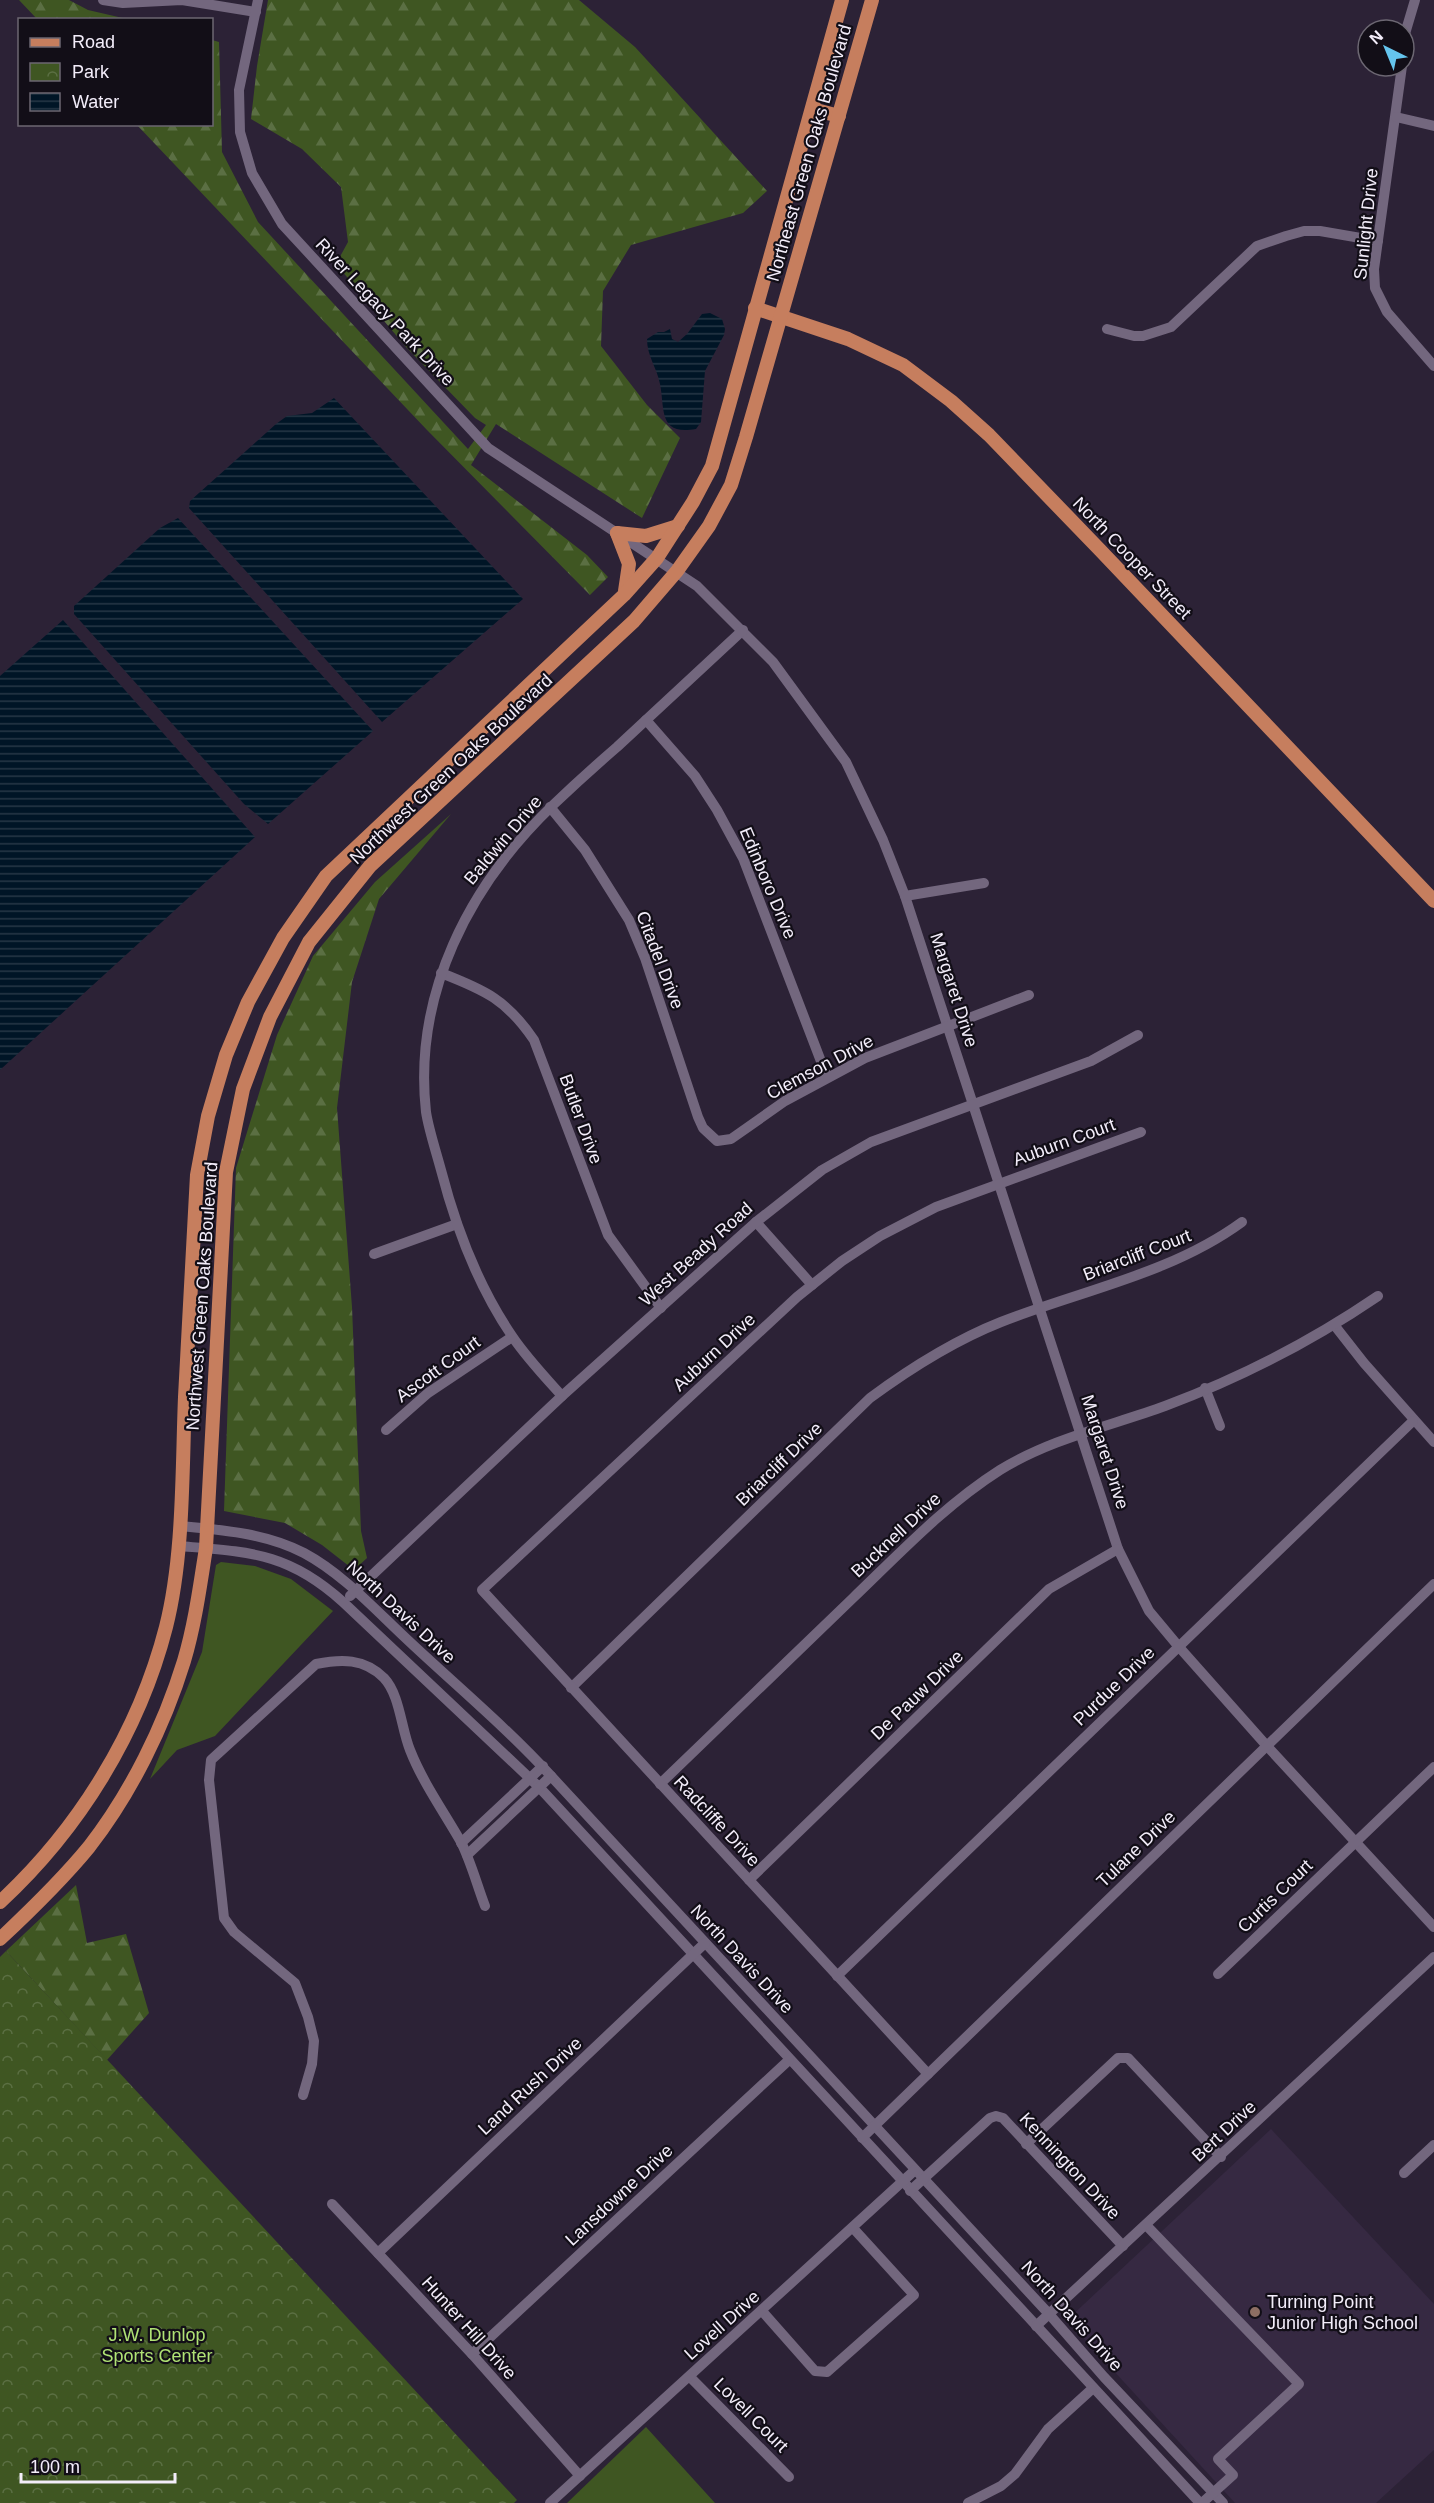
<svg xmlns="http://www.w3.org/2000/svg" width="1434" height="2503" font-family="Helvetica,sans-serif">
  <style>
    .built { fill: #362942 }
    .grass { fill: #3f5622 }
    .forest { fill: url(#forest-firs) }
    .park { fill: url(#park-crowns) }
    .water { fill: url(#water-rules) }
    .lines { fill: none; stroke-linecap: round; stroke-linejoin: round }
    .minor { stroke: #73677e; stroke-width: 10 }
    .major { stroke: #c67e5e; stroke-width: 14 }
    .education-dot { fill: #8d6e63; stroke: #120e17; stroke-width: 2 }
    .labels { text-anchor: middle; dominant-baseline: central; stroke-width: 4.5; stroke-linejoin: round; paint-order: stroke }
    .street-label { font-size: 18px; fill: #f3edfa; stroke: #120e17 }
    .poi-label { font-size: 18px; fill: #f3edfa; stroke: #120e17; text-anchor: start }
    .park-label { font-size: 18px; fill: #b0e275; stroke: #120e17 }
  </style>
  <defs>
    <pattern id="forest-firs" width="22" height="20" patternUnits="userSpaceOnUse" patternTransform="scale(1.5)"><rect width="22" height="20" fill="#3f5622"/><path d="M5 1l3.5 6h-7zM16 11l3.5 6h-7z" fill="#5b6f43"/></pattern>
    <pattern id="park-crowns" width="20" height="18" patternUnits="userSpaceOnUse" patternTransform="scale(1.5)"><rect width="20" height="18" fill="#3f5622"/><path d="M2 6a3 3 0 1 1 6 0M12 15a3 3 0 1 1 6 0" fill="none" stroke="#5b6f43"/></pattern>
    <pattern id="water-rules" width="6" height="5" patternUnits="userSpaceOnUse" patternTransform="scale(1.5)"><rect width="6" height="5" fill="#001526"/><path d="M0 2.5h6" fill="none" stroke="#263746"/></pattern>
  </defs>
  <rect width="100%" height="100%" fill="#2c2236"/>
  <polygon class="built" points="1271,2129 1434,2304 1434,2450 1376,2503 1235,2503 1067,2320"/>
  <g class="grass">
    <polygon points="221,1562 255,1566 291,1579 333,1611 215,1736 177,1750 150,1779 202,1652 216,1565"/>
    <polygon points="646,2427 715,2503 567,2503"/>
  </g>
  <g class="forest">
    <polygon points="19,0 69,0 88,10 127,19 37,19"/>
    <polygon points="268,0 579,0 635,47 767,191 743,213 631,245 603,291 601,346 647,405 680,438 642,518 496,424 471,465 587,555 608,577 590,595 427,430 137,125 212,124 212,40 219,42 222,152 258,222 468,449 486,425 475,418 406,347 336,264 348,242 341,187 302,149 251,119 257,66"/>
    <polygon points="451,814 379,899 352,982 337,1108 352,1307 361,1531 367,1558 354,1570 322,1545 285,1523 224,1511 236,1168 277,1035 313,956 375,882"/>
    <polygon points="76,1885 87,1943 126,1934 149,2013 107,2060 6,1951"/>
  </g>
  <polygon class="park" points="6,1951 517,2500 514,2503 0,2503 0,1957"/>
  <g class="water">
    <path d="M 710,313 L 722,319 L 725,329 L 724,335 L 705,371 L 701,422 L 696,429 C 658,436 665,409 660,384 C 657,368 647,356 647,339 L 658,332 L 664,332 L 670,329 L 672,339 L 678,342 L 687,334 L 702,314 Z"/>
    <polygon points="334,398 523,599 382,722 189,508 190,501 276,424 287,416 312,413"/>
    <polygon points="178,518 373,731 268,824 244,804 74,614 74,606 160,528"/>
    <polygon points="63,620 255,837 0,1070 0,676"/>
  </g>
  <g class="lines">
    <g class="minor">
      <polyline points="103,0 123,3 182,0 256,12"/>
      <polyline points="258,0 239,90 240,132 252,173 282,224 488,448 697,586 773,662 846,762 883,840 905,896 1118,1549 1149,1611 1179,1647 1266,1745 1434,1927"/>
      <polyline points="1404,37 1415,0"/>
      <polyline points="1402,66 1374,269 1375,288 1387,312 1434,366"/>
      <polyline points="1396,117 1434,126"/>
      <polyline points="1107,329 1134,336 1143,336 1171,327 1257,246 1286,236 1304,231 1320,231 1378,241"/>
      <polyline points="646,720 695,776 717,810 743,858 827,1077"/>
      <polyline points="550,807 585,850 629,920 645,958 698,1117 703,1128 717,1141 731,1139 785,1101 865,1058 1029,995"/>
      <polyline points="905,896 984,883"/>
      <path d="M 441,973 C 485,990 507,1000 534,1040 L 608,1235 L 661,1308"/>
      <polyline points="756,1222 812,1285"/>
      <polyline points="374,1254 457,1224"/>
      <polyline points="1335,1326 1364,1363 1434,1442"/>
      <polyline points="1205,1388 1220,1426"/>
      <path d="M 562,1396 C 545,1377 526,1357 512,1336 C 478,1286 456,1228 441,1170 C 436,1151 429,1131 426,1112 C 413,994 469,886 552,806 C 573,786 595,766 617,747 C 659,708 701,669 743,630"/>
      <polyline points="386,1430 428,1393 512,1337"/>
      <path d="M 180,1526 C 222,1530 266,1533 304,1553 C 345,1575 378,1613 412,1644 C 458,1687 508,1729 551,1776 L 1049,2314 L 1104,2377 L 1223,2503"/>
      <path d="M 179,1546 C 249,1552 288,1552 343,1602 L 539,1787 L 1200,2503"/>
      <polyline points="350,1596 562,1396 756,1222 822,1170 871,1142 1091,1061 1138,1035"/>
      <path d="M 571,1688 L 870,1398 C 912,1367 953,1341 1001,1322 C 1082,1290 1171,1274 1242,1222"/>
      <path d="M 660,1784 C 724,1722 789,1660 853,1598 C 900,1553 945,1505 1000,1470 C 1050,1439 1110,1426 1165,1406 C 1240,1378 1312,1341 1378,1296"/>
      <polyline points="461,1843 543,1766"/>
      <polyline points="467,1855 551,1776"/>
      <polyline points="749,1880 1049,1589 1118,1549"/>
      <polyline points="1218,1974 1434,1767"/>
      <polyline points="837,1976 1413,1421"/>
      <polyline points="928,2074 482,1590 797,1297 842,1261 880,1236 936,1207 1141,1132"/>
      <path d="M 303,2095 L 312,2064 L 314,2041 L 308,2017 L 295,1983 L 234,1932 L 224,1918 L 209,1780 L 211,1760 L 316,1664 C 341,1659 364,1658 384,1678 C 400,1695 401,1728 410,1750 C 423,1783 444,1812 461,1842 C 471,1862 477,1885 485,1906"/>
      <polyline points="862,2138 1434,1584"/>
      <polyline points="1026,2144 1118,2058 1128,2058 1221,2157"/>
      <polyline points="1404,2173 1434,2145"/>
      <polyline points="910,2191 990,2118 996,2116 1003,2118 1123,2246"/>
      <polyline points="332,2204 472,2354 580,2476"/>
      <polyline points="1146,2225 1299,2384 1218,2459 1233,2475 1202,2503"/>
      <polyline points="378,2253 705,1943"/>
      <polyline points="762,2311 815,2371 827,2372 914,2295 853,2228"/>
      <polyline points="1036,2326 1434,1957"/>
      <polyline points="472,2354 789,2060"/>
      <polyline points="690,2377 789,2477"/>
      <polyline points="550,2503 915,2170"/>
      <polyline points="968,2503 1001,2486 1015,2474 1048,2429 1092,2389"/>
    </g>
    <g class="major">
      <polyline points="812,109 839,116"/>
      <polyline points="755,308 848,339 903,365 951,401 989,435 1100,550 1434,901"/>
      <polyline points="617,533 629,564 625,591"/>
      <polyline points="617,533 646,536 678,526"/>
      <path d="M 0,1902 C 79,1829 139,1732 166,1627 C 184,1556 182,1470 185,1397 C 189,1323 193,1249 197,1175 L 208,1116 L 226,1055 L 248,1002 L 283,938 L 326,876 L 624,595 L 657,558 L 693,502 L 712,466 L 842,0"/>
      <path d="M 0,1939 C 31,1910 62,1880 89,1847 C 131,1793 164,1726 184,1661 C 195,1624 200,1586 206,1548 L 226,1172 L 243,1089 L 270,1017 L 309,942 L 370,866 L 634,621 L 677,571 L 709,526 L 731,485 L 746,437 L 872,0"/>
    </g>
  </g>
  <circle class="education-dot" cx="1255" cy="2312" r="6"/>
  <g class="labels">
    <g class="street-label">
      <text transform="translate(809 153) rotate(-74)">Northeast Green Oaks Boulevard</text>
      <text transform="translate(1366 224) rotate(-84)">Sunlight Drive</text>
      <text transform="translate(385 312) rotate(47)">River Legacy Park Drive</text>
      <text transform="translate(1132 558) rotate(46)">North Cooper Street</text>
      <text transform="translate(451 769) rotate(-43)">Northwest Green Oaks Boulevard</text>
      <text transform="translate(503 840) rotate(-50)">Baldwin Drive</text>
      <text transform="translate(768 883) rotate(67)">Edinboro Drive</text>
      <text transform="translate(660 960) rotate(69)">Citadel Drive</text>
      <text transform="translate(954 990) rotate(72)">Margaret Drive</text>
      <text transform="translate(820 1067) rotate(-28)">Clemson Drive</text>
      <text transform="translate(581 1119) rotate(70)">Butler Drive</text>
      <text transform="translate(1064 1142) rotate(-20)">Auburn Court</text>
      <text transform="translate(696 1254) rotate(-42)">West Beady Road</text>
      <text transform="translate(1137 1255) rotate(-21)">Briarcliff Court</text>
      <text transform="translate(202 1296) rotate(-86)">Northwest Green Oaks Boulevard</text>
      <text transform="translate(714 1352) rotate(-43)">Auburn Drive</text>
      <text transform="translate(438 1369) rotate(-36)">Ascott Court</text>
      <text transform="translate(1105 1452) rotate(72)">Margaret Drive</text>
      <text transform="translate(779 1464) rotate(-44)">Briarcliff Drive</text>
      <text transform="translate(896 1535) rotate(-43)">Bucknell Drive</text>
      <text transform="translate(401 1612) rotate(43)">North Davis Drive</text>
      <text transform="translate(1114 1686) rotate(-44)">Purdue Drive</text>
      <text transform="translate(917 1695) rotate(-44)">De Pauw Drive</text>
      <text transform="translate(717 1821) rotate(47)">Radcliffe Drive</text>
      <text transform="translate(1136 1849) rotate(-44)">Tulane Drive</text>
      <text transform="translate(1275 1896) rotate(-44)">Curtis Court</text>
      <text transform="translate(742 1959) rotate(47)">North Davis Drive</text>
      <text transform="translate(530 2086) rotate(-43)">Land Rush Drive</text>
      <text transform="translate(1224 2131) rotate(-43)">Bert Drive</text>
      <text transform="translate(1070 2166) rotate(47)">Kennington Drive</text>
      <text transform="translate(619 2195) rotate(-43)">Lansdowne Drive</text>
      <text transform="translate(1072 2316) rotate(48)">North Davis Drive</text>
      <text transform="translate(722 2325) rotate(-42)">Lovell Drive</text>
      <text transform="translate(469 2328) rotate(48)">Hunter Hill Drive</text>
      <text transform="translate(751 2415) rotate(45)">Lovell Court</text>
    </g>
    <g class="poi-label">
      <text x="1267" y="2302">Turning Point<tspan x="1267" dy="21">Junior High School</tspan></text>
    </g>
    <g class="park-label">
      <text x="157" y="2335">J.W. Dunlop<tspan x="157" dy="21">Sports Center</tspan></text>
    </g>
  </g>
  <rect x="18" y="18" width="195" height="108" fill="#120e17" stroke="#6c6772" stroke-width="1.5"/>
  <rect x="30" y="38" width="30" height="9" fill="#c67e5e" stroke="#6c6772" stroke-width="1.5"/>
  <text x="72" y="48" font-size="18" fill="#f3edfa">Road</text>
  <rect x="30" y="63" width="30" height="18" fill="url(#park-crowns)" stroke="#6c6772" stroke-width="1.5"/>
  <text x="72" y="78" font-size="18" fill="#f3edfa">Park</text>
  <rect x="30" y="93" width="30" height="18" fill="url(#water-rules)" stroke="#6c6772" stroke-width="1.5"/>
  <text x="72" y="108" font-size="18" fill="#f3edfa">Water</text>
  <g transform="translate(1386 48) rotate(317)"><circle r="28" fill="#120e17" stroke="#6c6772" stroke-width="1.5"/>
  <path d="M0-4.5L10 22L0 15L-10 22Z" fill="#65c5ee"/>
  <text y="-9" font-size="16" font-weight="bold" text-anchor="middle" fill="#f3edfa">N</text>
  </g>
  <path d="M21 2473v9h154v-9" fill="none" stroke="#f3edfa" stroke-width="3"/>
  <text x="30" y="2473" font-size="18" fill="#f3edfa" stroke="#120e17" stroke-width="4.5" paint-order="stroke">100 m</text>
</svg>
